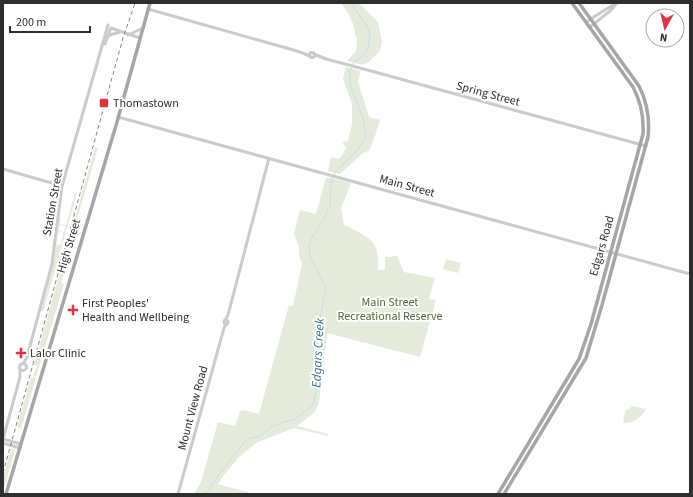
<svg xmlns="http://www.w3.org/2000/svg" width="693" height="497" font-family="'Source Sans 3',sans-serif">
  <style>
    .green { fill: #e4ebdb }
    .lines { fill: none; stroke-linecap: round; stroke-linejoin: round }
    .stream { stroke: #c8deeb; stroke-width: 1 }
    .minor { stroke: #cbcbcb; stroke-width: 3 }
    .major { stroke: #a6a6a6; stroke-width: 3.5 }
    .rail { stroke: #838383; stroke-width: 1; stroke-dasharray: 4 3; stroke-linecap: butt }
    .poi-dot { fill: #e33144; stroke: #fff; stroke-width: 1.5 }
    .labels { text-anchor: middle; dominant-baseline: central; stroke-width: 4; stroke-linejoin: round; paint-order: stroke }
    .street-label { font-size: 12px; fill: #2e2e2e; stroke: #fff }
    .poi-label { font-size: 12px; fill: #2e2e2e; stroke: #fff; text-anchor: start }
    .park-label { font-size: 12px; fill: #52693c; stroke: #fff }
    .water-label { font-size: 13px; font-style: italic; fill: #3d718f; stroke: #fff }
  </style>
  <rect width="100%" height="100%" fill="#fff"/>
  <g class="green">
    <path d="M 341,3 L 359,3 L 378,22 L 382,42 L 380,51 L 369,62 L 362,65 L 347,61 L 356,51 L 357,37 L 355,36 C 356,25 347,11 341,3 Z"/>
    <polygon points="346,67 361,71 358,81 369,117 380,120 375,136 369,151 363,153 340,174 328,171 331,157 338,159 342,156 346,148 342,142 348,141 352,124 352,104 343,79"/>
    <polygon points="95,147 98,148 70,243 69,254 61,283 64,284 36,377 33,376 37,366 34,365"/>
    <path d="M 326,177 L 351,183 L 341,208 L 344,225 C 350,227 371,238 374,244 C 378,251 379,261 378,270 L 385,270 L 385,257 L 397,256 L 404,272 L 435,278 L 429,299 L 436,300 L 420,357 L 327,333 L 319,403 L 315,412 L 297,426 L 329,434 L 328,436 L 294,428 L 256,443 L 239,457 L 224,475 L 218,484 L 254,494 L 194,494 L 201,482 L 218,422 L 235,426 L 240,411 L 243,410 L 259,414 L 289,305 L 293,306 L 302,264 L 299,255 L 299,248 L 294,233 L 300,210 L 316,214 Z"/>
    <polygon points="75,193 77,193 43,312 41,310 53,266 57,242 58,245 61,245 63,235 63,232 59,232 59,234 58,234 58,229 59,229 59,231 64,232 66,226 60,225 60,227 58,227 59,218 61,218 60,224 66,225"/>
    <polygon points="446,259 461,263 458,273 443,269"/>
    <polygon points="33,377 36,378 19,436 21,429 17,426 31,378"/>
    <path d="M 633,406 L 646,409 C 641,418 634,423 623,423 L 625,411 Z"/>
    <polygon points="11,449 15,450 3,492 3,478"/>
  </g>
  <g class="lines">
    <polyline class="stream" points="206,494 220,473 247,439 262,435 271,427 281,423 295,419 313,405 316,390 318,326 325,293 325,287 310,257 309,246 311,239 324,219 330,205 331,186 335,172 355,153 366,139 363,118 350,85 350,71 355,61 363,56 368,49 370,34 366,24 350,3"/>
    <g class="minor">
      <polyline points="148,9 297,51 310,56"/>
      <polyline points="586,22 616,3"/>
      <polyline points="590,27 610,11 617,3"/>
      <polyline points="128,35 143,28"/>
      <polyline points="107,37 110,35 120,32"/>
      <polyline points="105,44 111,28 140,38"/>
      <circle cx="312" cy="55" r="2.5"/>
      <polyline points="314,54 326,59 349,65 646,146"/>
      <polyline points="118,117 690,274"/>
      <polyline points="3,169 62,186"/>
      <circle cx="226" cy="322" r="2"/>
      <polyline points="225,320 228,315 269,158"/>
      <circle cx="23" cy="367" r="3.5"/>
      <polyline points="23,364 27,357 52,264 62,186 108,25"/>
      <polyline points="3,439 20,377 20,369"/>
      <polyline points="3,439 21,444"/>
      <polyline points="3,443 20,448"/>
      <polyline points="178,494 224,328 226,324"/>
    </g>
    <g class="major">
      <polyline points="6,494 117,122 150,3"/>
      <path d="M 498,494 L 579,359 L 591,324 L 643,134 C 644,117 641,102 633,87 L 572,3"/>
      <path d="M 504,494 L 586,358 L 602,305 L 648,137 C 650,119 647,102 639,86 L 579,3"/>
    </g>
    <polyline class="rail" points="3,473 123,38 135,3"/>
  </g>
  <g class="poi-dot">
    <rect x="99" y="98" width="10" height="10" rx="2"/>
    <path d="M71 304h4v4h4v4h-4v4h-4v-4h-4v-4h4z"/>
    <path d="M19 347h4v4h4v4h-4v4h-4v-4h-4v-4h4z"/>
  </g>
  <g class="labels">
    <g class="street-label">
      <text transform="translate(488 94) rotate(15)">Spring Street</text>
      <text transform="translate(407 186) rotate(15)">Main Street</text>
      <text transform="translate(53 202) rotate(-80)">Station Street</text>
      <text transform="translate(69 246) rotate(-73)">High Street</text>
      <text transform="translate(602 246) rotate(-74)">Edgars Road</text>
      <text transform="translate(193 408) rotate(-75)">Mount View Road</text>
    </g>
    <g class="poi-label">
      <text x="113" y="103">Thomastown</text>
      <text x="82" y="303">First Peoples'<tspan x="82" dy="14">Health and Wellbeing</tspan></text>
      <text x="30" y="353">Lalor Clinic</text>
    </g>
    <g class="park-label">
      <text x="390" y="302">Main Street<tspan x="390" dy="14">Recreational Reserve</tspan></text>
    </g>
    <g class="water-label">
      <text transform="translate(318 353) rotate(-87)">Edgars Creek</text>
    </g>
  </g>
  <rect width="693" height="497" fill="none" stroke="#2e2e2e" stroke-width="8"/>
  <g transform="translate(665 28) rotate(188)"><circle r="19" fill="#ffffff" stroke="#ababab"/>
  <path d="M0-3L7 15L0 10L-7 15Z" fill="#e33144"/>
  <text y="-6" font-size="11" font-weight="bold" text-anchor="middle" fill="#2e2e2e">N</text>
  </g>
  <path d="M10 26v6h80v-6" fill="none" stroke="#2e2e2e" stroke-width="2"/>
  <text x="16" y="26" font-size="12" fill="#2e2e2e" stroke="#ffffff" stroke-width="3" paint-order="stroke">200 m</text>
</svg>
